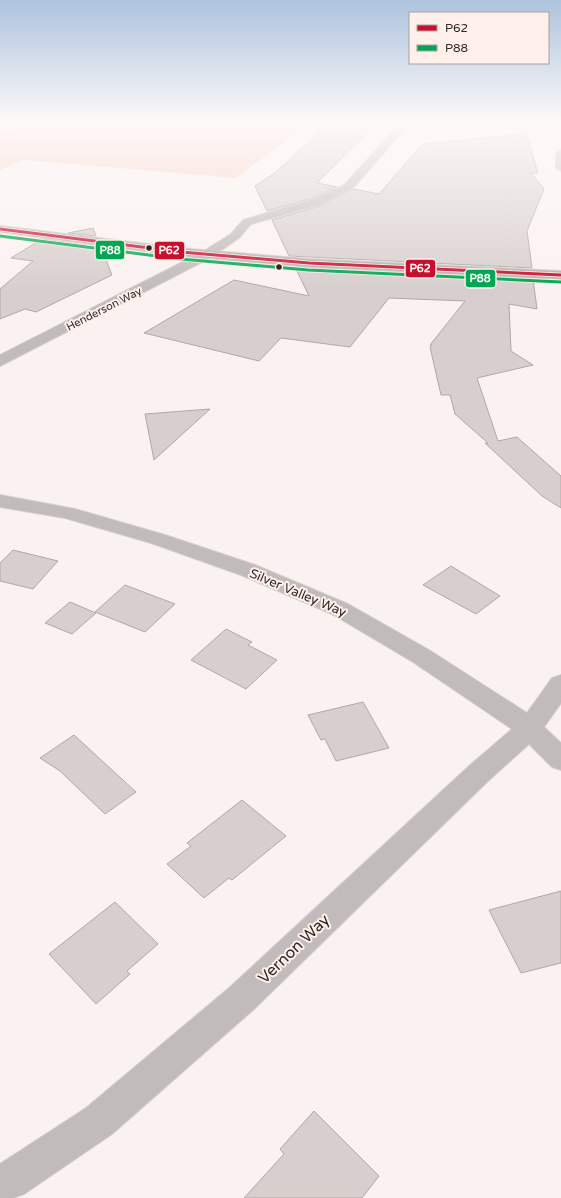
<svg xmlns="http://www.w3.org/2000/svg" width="561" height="1198" font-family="'Varela Round',sans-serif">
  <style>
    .green { fill: #f7ccbd }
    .building { fill: #d7cfcd; stroke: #afa8a5 }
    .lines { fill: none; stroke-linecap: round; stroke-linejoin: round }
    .street-casing { stroke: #d5cecc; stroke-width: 2 }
    .secondary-casing { stroke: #d5cecc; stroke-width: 2 }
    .street { fill: #c1bcbb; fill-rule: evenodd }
    .secondary { fill: #b7b2b0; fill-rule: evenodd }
    .bus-1-casing { stroke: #fff0eb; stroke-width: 4.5 }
    .bus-2-casing { stroke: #fff0eb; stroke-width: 4.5 }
    .bus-1 { stroke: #c8102e; stroke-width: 3 }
    .bus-2 { stroke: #00a651; stroke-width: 3 }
    .bus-dot { fill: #302825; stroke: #fff0eb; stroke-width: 1.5 }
    .labels { text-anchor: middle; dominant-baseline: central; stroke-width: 4; stroke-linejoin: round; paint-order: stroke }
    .far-street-label { font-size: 11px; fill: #302825; stroke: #fff0eb }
    .street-label { font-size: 13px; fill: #302825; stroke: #fff0eb }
    .near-street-label { font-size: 16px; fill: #302825; stroke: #fff0eb }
    .line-badge { stroke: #fff0eb; stroke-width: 1.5 }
    .badge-label { font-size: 11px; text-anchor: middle; font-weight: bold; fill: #fff }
  </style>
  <rect width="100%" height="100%" fill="#faf2f0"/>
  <polygon class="green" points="30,122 311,122 236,178 23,160 0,170 0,134"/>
  <g class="building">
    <polygon points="330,122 378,122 317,183 337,187 310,199 267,211 255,186 275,173"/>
    <polygon points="526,134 538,173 531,173 544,189 527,231 532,268 289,256 272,220 320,206 354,189 379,194 423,144"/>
    <polygon points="93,228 96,236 68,233"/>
    <polygon points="42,239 101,247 112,275 36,312 25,309 0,319 0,289 33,261 11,258"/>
    <polygon points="295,267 533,279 537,309 509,304 511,351 533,365 477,378 498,441 517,437 561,476 561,508 542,496 485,443 488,443 455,414 450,395 441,395 430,347 432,345 430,345 465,301 389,298 350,347 281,338 259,361 144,333 234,280 309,296"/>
    <polygon points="210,409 154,460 145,414"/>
    <polygon points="13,550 58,561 33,589 0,581 0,563"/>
    <polygon points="451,566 500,596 476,614 423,585"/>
    <polygon points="125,585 175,604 145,632 95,612"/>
    <polygon points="70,602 96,613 72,634 45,623"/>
    <polygon points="226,629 252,642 248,645 277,660 246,689 191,660"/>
    <polygon points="363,702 389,748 336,761 325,739 321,740 308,715"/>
    <polygon points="74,735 136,792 105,814 60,771 40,758"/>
    <polygon points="242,800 286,836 232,880 229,878 204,898 167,864 191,846 187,843"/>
    <polygon points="561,891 561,963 521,973 489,910"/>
    <polygon points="115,902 158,944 127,971 130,974 96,1004 49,954"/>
    <polygon points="314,1111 379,1176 362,1198 244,1198 284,1154 280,1149"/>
  </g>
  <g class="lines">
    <defs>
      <g id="street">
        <polygon points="402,122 411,122 352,189 319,205 251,224 239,238 210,258 0,366 0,355 202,252 231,234 243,220 311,200 344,185"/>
        <polygon points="561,150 561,171 556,168 556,153"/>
        <polygon points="0,495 75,509 165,535 255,565 348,604 429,650 527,713 552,678 561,675 561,703 544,727 561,743 561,770 552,767 529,744 488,781 253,1010 112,1134 24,1194 13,1198 0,1198 0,1164 86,1108 229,988 468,767 512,729 413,662 332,614 241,575 151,543 65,518 0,507"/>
      </g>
      <polygon id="secondary" points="0,226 181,248 309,259 561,271 561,279 309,267 181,256 0,232"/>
    </defs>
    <use href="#street" class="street-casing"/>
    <use href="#secondary" class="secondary-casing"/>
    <use href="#street" class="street"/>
    <use href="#secondary" class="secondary"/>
    <defs>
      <polyline id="bus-1" points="0,229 181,252 309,263 561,275"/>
      <polyline id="bus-2" points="0,236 180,259 308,270 561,282"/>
    </defs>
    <use href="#bus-1" class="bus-1-casing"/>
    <use href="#bus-2" class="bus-2-casing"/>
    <use href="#bus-1" class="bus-1"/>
    <use href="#bus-2" class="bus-2"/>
  </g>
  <linearGradient id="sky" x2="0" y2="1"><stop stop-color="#adc3de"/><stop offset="0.42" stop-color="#fdf9f8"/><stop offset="1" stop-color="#fdf9f8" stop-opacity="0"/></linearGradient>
  <rect width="561" height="290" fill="url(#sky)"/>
  <g class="bus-dot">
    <circle cx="149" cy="248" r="3.5"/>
    <circle cx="279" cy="267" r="3.5"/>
  </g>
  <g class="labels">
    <g class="far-street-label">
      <text transform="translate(104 309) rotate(-27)">Henderson Way</text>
    </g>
    <g class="street-label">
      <text transform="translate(298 593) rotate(23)">Silver Valley Way</text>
    </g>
    <g class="near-street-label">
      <text transform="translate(294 949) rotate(-44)">Vernon Way</text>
    </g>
  </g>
  <g class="line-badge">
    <rect x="95" y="240" width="30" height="20" rx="4" fill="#00a651"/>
    <rect x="154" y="241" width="31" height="19" rx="4" fill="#c8102e"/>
    <rect x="405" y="259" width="31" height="19" rx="4" fill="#c8102e"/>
    <rect x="465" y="269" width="31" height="19" rx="4" fill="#00a651"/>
  </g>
  <g class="badge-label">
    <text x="110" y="254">P88</text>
    <text x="169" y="254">P62</text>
    <text x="420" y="272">P62</text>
    <text x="480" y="282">P88</text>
  </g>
  <rect x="409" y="12" width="140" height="52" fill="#fff0eb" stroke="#aca09c"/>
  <rect x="417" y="25" width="20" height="6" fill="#c8102e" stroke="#aca09c"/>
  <text x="445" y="32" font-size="12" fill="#302825">P62</text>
  <rect x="417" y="45" width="20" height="6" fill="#00a651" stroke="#aca09c"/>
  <text x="445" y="52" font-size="12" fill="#302825">P88</text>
</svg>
